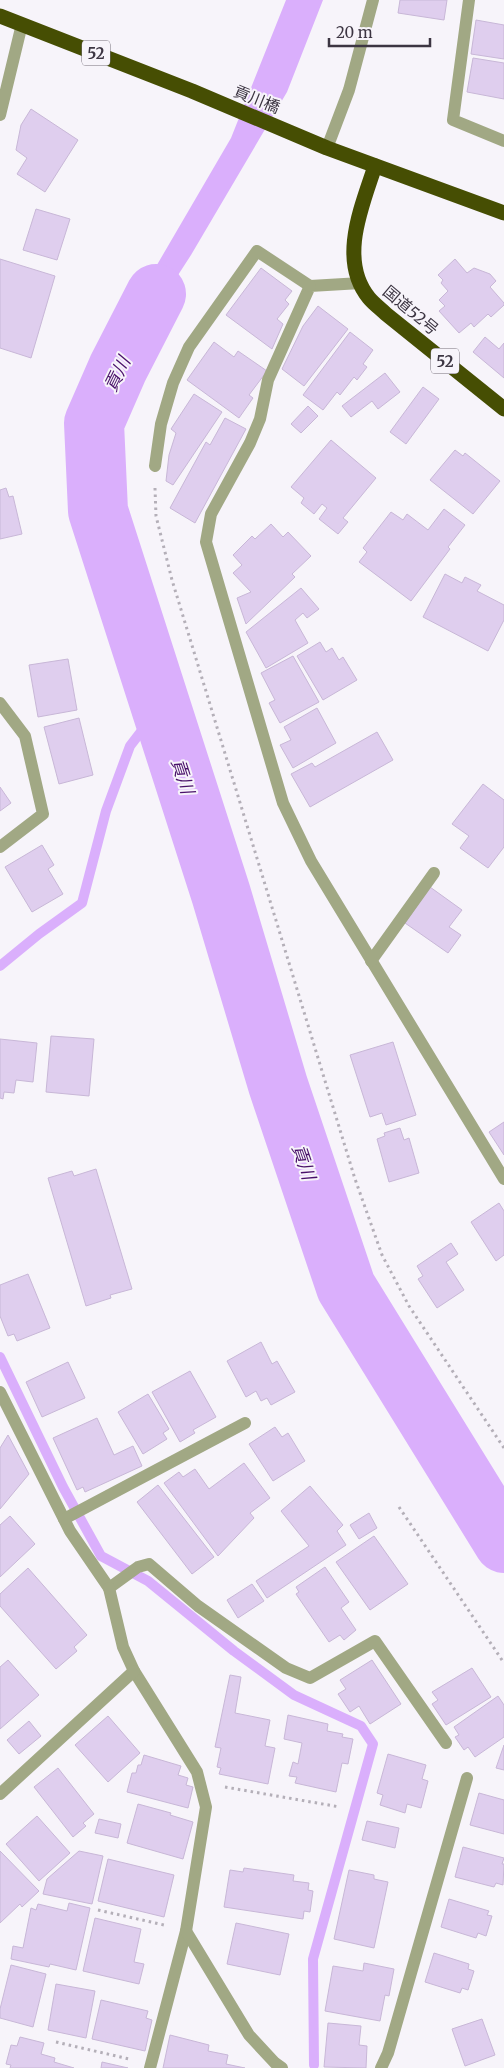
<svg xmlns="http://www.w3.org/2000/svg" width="504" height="2068" font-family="Merriweather,'Noto Sans JP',serif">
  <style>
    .water { fill: #daaffc }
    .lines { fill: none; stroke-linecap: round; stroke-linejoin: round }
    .stream { stroke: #daaffc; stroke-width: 10 }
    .river { stroke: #daaffc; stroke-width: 60 }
    .building { fill: #dfceee; stroke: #c8b7d7 }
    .path { stroke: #b4afb8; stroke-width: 3; stroke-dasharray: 2.5 4; stroke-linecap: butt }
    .minor { stroke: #a1a884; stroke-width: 12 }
    .highway { stroke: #464e03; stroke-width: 15 }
    .labels { text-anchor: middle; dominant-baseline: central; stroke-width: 4; stroke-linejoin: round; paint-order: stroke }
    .shield { fill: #f7f4fa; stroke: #746e79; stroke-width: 1 }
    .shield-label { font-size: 15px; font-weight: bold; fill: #3c3542 }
    .street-label { font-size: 16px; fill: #3c3542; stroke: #f7f4fa }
    .water-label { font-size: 18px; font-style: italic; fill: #49116a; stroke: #f7f4fa }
  </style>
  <rect width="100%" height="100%" fill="#f7f4fa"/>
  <polygon class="water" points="286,0 323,0 287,92 191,255 118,368 147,282 231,138"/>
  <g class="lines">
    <g class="stream">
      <polyline points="0,966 39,934 82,903 106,811 130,746 160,707"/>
      <polyline points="0,1357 63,1487 101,1556 148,1581 234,1651 294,1695 361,1726 373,1744 313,1959 314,2065"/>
    </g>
    <polyline class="river" points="156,294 118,368 94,423 98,511 221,894 278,1085 346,1287 504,1543"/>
  </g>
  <g class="building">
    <polygon points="400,0 447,0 444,20 398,13"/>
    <polygon points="476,20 504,25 504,59 471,54"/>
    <polygon points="473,58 504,63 504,99 467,92"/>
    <polygon points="31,109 78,140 45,192 17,174 27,158 16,150 21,125"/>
    <polygon points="36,209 70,219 57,260 23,250"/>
    <polygon points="0,259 55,276 31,358 0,348"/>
    <polygon points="455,259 467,273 474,268 490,274 496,281 490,287 504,303 504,305 491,317 488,314 474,327 471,323 459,333 439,311 445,306 439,300 448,291 441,283 443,280 438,275"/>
    <polygon points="261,268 292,291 285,300 289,304 277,319 283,324 272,349 226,315"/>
    <polygon points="318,306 348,329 304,386 282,369 303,326"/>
    <polygon points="350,332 373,350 363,364 367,367 357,380 354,377 340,395 337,392 323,410 303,395"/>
    <polygon points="485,337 499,349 504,343 504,378 473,352"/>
    <polygon points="214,342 234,357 238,351 267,371 249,395 253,398 239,418 187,380"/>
    <polygon points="385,373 400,392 378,409 372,401 351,417 342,406"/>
    <polygon points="423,387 439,399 406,444 390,432"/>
    <polygon points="194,394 222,412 173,485 166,481 169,455 176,433 171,429"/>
    <polygon points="308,406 318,416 301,433 291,424"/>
    <polygon points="225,418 246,429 195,523 170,508 206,442 210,445"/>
    <polygon points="331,440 376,478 343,518 348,522 338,534 319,519 327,508 322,504 314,514 301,503 304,498 291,487"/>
    <polygon points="455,450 463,456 465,453 500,481 473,514 430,480"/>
    <polygon points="6,488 9,497 13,496 22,534 0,539 0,490"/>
    <polygon points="444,509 465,525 448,547 450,549 411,601 359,562 367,552 363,548 391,512 403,520 407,514 428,530"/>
    <polygon points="271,524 283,537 288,532 311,556 292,574 295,577 246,624 237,598 251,592 233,573 242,565 233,555 252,536 255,539"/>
    <polygon points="445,574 462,583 465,577 481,585 477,591 504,605 504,620 488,651 423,617"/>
    <polygon points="301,588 319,609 307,618 303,613 295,620 308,643 266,668 246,632"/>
    <polygon points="320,642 326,652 332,648 339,660 343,657 357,680 323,700 297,656"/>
    <polygon points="293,656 319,702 280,723 269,703 275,700 261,673"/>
    <polygon points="68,659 77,710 38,717 29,665"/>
    <polygon points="317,708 336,743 293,768 280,745 291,740 284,727"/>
    <polygon points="79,718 93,775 59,784 44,727"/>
    <polygon points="377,732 393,760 310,807 291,774 312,763 315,767"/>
    <polygon points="483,784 504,800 504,847 488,868 460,848 469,836 452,824"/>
    <polygon points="0,787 11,803 0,811"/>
    <polygon points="42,845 54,865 48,869 63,894 32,912 5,867"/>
    <polygon points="430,887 462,910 449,927 461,935 448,953 405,923"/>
    <polygon points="51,1036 94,1039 89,1096 46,1092"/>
    <polygon points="0,1039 37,1043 33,1082 16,1080 14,1093 4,1092 3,1099 0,1098"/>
    <polygon points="393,1042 416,1115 386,1125 382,1113 370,1117 350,1055"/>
    <polygon points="504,1122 504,1155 489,1132"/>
    <polygon points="400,1128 404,1140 409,1138 419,1173 389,1182 377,1139 385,1136 384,1133"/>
    <polygon points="96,1169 132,1289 110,1295 111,1298 86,1306 48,1178 72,1171 74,1176"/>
    <polygon points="499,1203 504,1211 504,1255 496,1261 471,1222"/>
    <polygon points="451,1243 458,1254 446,1262 464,1290 437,1308 418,1279 423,1276 417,1266"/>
    <polygon points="28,1274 50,1328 17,1341 14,1334 8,1336 0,1316 0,1285"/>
    <polygon points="261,1342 272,1364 277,1361 295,1392 271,1405 267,1398 261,1401 256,1391 246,1397 227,1361"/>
    <polygon points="68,1362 85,1398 42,1417 26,1382"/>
    <polygon points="190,1371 216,1417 193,1430 195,1433 180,1442 152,1392"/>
    <polygon points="148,1394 169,1429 163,1433 167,1439 143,1454 118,1412"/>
    <polygon points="97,1418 114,1455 133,1446 142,1466 85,1492 83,1487 77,1490 53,1438"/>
    <polygon points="275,1427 282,1437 288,1433 305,1461 273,1481 249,1444"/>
    <polygon points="8,1435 29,1474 0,1509 0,1448"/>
    <polygon points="244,1463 270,1498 250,1513 254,1518 218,1556 164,1483 179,1472 183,1477 195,1469 209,1489"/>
    <polygon points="158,1485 214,1557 192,1574 137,1502"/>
    <polygon points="310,1486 343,1525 337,1531 346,1545 267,1598 256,1581 309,1546 281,1511"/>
    <polygon points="369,1513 377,1528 359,1539 350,1525"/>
    <polygon points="10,1516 35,1544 0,1577 0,1525"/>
    <polygon points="374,1536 408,1584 370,1610 336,1562"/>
    <polygon points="325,1567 349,1602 341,1608 356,1630 344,1640 340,1635 329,1642 296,1594 299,1592 296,1587"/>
    <polygon points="28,1568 87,1635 74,1647 77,1651 56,1669 0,1606 0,1594"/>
    <polygon points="252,1584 264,1601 238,1618 227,1600"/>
    <polygon points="8,1660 39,1695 0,1729 0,1667"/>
    <polygon points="372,1660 401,1704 370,1724 359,1706 350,1712 338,1694 346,1689 340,1680"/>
    <polygon points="472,1668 491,1697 446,1725 432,1704 438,1700 432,1692"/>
    <polygon points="230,1675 241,1677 235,1713 270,1720 265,1746 275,1748 268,1784 219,1774 221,1768 217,1767 221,1748 215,1747"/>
    <polygon points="498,1696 504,1705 504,1737 475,1757 468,1747 464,1750 455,1737 459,1735 454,1727"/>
    <polygon points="288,1715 328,1724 327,1731 343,1734 342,1737 353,1739 348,1764 342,1763 336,1792 295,1783 297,1777 289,1776 293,1762 298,1764 302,1743 284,1739"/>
    <polygon points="108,1716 140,1753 108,1782 75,1745"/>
    <polygon points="29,1721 41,1736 19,1754 7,1740"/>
    <polygon points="504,1745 504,1770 496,1768"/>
    <polygon points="388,1754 426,1765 422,1779 428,1781 421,1808 407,1804 405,1813 380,1805 383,1795 377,1793"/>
    <polygon points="144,1755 181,1766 178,1775 188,1778 186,1785 193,1787 188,1808 127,1792 132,1773 136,1773 138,1765 141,1765"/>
    <polygon points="58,1768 94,1814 83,1823 86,1826 73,1837 34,1787"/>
    <polygon points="479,1793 504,1800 504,1834 470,1825"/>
    <polygon points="138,1804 171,1813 170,1815 193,1822 183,1859 127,1843"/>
    <polygon points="37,1816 70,1853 39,1881 6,1844"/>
    <polygon points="99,1819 121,1824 118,1838 95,1833"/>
    <polygon points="367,1821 399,1828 395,1848 362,1840"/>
    <polygon points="463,1847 504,1858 502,1864 504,1864 503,1885 496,1883 494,1887 455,1877"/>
    <polygon points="0,1851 39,1891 22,1907 20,1904 0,1923"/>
    <polygon points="79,1851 103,1856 92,1904 43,1894 47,1879"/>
    <polygon points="108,1859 174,1875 164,1917 98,1901"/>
    <polygon points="244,1868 294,1875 293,1881 309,1883 308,1890 313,1891 310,1912 304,1911 303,1919 224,1907 230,1870 243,1872"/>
    <polygon points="349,1870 374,1875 374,1879 388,1882 374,1948 334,1939"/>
    <polygon points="449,1899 489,1911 487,1915 492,1916 486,1936 478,1933 476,1938 441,1927"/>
    <polygon points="69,1903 90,1908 76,1970 50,1964 49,1967 11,1959 13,1946 23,1948 31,1908 36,1910 38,1904 67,1911"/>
    <polygon points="95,1918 141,1929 134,1962 144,1964 139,1984 83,1971"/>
    <polygon points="236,1923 289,1934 280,1975 227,1964"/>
    <polygon points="434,1953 469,1964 468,1969 474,1971 468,1990 462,1988 460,1993 425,1982"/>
    <polygon points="364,1963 394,1969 389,1996 385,1995 380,2021 325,2011 333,1966 363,1971"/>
    <polygon points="11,1965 46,1974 33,2027 0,2018 0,2009"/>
    <polygon points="56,1984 95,1991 86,2038 48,2030"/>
    <polygon points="101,2000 148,2011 146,2018 152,2020 145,2051 92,2039"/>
    <polygon points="482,2019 495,2055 465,2066 452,2029"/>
    <polygon points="328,2023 361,2026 359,2045 367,2046 366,2068 324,2067"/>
    <polygon points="170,2035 209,2045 208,2051 228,2055 226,2064 245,2068 163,2068"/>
    <polygon points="20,2037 44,2043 41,2054 55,2058 54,2062 74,2068 10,2068 11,2065 6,2064 11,2045 17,2046"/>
    <polygon points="102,2062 128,2068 101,2068"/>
  </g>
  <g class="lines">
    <g class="path">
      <polyline points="155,488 156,516 172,580 355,1179 382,1255 409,1306 504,1448"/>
      <polyline points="399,1507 504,1663"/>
      <polyline points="225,1787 340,1807"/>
      <polyline points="98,1910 164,1925"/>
      <polyline points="56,2042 129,2059"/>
    </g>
    <g class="minor">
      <polyline points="469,0 453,120 504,141"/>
      <polyline points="0,115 22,24"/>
      <polyline points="327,148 349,90 373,0"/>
      <polyline points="361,283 310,286 268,380 260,419 250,443 211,514 206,542 283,803 311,861 504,1179"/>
      <polyline points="155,466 161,424 173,383 189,347 257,251 310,286"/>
      <polyline points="0,703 25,736 43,814 0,847"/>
      <polyline points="371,961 434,873"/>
      <polyline points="0,1392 70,1531 109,1588 138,1567 149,1564 198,1606 286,1668 310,1678 375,1641 446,1743"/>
      <polyline points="64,1519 245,1423"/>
      <polyline points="109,1588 123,1647 134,1671 197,1772 206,1807 186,1931 150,2068"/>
      <polyline points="0,1794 134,1671"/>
      <polyline points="186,1931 249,2035 275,2063 282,2068"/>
      <polyline points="381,2068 388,2053 467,1778"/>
    </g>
    <g class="highway">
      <polyline points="0,16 192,91 327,148 504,213"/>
      <path d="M 375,166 C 362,206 338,260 369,298 C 374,304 381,309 386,314 L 504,409"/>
    </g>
  </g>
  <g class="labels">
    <g class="shield">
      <rect x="82" y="40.5" width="28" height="25" rx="4"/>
      <rect x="431" y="348.5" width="28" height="25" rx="4"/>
    </g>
    <g class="shield-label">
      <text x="96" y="53">52</text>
      <text x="445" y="361">52</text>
    </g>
    <g class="street-label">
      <text transform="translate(257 99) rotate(22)">貢川橋</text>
      <text transform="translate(411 310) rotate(40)">国道52号</text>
    </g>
    <g class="water-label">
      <text transform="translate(117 374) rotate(-64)">貢川</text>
      <text transform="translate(183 776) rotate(72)">貢川</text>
      <text transform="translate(304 1162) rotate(71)">貢川</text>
    </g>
  </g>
  <path d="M329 38v8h101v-8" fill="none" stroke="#3c3542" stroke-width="2.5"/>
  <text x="336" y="38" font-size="15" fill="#3c3542" stroke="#f7f4fa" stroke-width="4" paint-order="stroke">20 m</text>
</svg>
